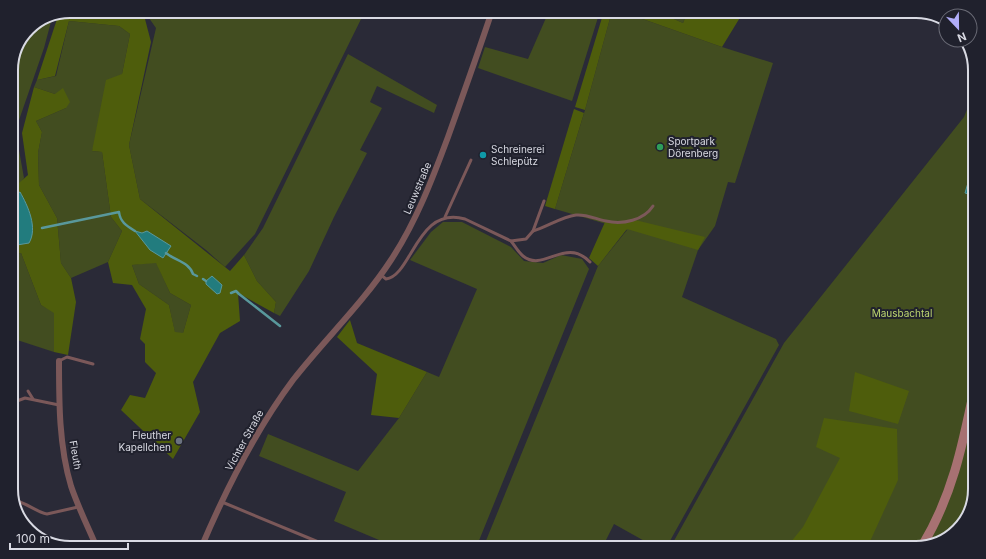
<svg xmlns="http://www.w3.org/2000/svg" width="986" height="559" font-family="Inter,sans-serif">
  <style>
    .green { fill: #424d20 }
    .forest { fill: #4e5d0c; fill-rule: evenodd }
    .water { fill: #227c7e; stroke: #59989c }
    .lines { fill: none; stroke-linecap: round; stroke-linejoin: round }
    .stream { stroke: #59989c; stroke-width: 2.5 }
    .service { stroke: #7b5859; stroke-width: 3 }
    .minor { stroke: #7b5859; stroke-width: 6 }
    .secondary { stroke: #a77172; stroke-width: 9 }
    .leisure-dot { fill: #2e9e5b; stroke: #20212d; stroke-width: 1.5 }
    .culture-dot { fill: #0f9aa8; stroke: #20212d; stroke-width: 1.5 }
    .worship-dot { fill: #6b7280; stroke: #20212d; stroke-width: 1.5 }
    .labels { text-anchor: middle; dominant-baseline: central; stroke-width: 4; stroke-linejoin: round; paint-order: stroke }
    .poi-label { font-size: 10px; fill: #d9dae3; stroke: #20212d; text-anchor: start }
    .street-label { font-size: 10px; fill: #d9dae3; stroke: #20212d }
    .park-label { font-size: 10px; fill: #bcd56f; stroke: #20212d }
    .rim { fill: none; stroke: #d9dae3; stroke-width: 2 }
  </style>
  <rect width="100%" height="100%" fill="#2a2a37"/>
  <g class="green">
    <polygon points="144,11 365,11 255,234 225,267 206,250 140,199 129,145 156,28"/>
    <polygon points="549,11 600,11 572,101 478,68 485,47 528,59"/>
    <polygon points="612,11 620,11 722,47 773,63 735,183 728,182 715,226 698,250 682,297 776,339 779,345 666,548 657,548 614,524 602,548 483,548 598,266 627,230 555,209 585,110"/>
    <polygon points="656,11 688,11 683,23"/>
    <polygon points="52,18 44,48 18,123 17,139 24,178 11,196 11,67 29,28"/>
    <polygon points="69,21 119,26 130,34 122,74 92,151 102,152 111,217 122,231 108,262 71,278 61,263 57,218 39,185 38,153 42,132 36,121 66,108 55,94 34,87 37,80 56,76"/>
    <polygon points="348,54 437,105 434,113 377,86 370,102 382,108 360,150 367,153 334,217 309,271 280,316 274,313 276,302 257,281 244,255 263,228"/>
    <polygon points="975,90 975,489 967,518 946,540 916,548 787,548 788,545 786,548 670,548 784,343 964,117"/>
    <polygon points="443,222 462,222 511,247 524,261 543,263 561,255 582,259 589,269 476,548 398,548 334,521 346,492 259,456 268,434 358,471 399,418 427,372 439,377 477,289 410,260 431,232"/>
    <polygon points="21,253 41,305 54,312 54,352 11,338 11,255"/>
    <polygon points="156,262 170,293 191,305 183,333 175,333 169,305 139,284 132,265"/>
  </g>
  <g class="forest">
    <path d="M 70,11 L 129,11 L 145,19 L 151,42 L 129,145 L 140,199 L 230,271 L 244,255 L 257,281 L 276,302 L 274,313 L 238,293 L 240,321 L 220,333 L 193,382 L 200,412 L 173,459 L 121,410 L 130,395 L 145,398 L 156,373 L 145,362 L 145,344 L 140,339 L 146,309 L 132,285 L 113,283 L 108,262 L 122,231 L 111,217 L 102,152 L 92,151 L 106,80 L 122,74 L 130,34 L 119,26 L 69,21 L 55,76 L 37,80 L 58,16 ZM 156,263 L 170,293 L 191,305 L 183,333 L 175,332 L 169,305 L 139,284 L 132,265 Z"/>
    <polygon points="604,11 612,11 585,110 575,107"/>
    <polygon points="620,11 656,11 683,23 688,11 744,11 722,47"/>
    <polygon points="34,87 55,94 63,88 70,102 66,108 36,121 42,132 38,153 39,185 57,218 61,263 71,278 76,302 68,355 54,352 54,313 41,305 21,253 11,255 11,196 19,183 28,175 22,133"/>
    <polygon points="574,109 584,113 555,209 545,206"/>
    <polygon points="635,220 705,237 698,250 627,229 598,266 589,258 605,222"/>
    <polygon points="350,320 357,343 427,372 399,418 371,415 377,374 337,337"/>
    <polygon points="855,372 909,391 898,424 849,411"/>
    <polygon points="824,418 897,429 898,480 867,548 786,548 803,527 840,458 816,447"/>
  </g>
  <g class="water">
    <polygon points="975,159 975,196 965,193"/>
    <path d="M 20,192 C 28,206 38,228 29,243 L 11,246 L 11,206 L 14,195 Z"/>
    <polygon points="135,231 142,233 147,231 171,246 163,258 150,250"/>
    <polygon points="212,276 222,285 220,293 217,294 206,284 206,281"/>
  </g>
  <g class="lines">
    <g class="stream">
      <path d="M 42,228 L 119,212 C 120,222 127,226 135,231"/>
      <path d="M 166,253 C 176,261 189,262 193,274 L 197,276"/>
      <polyline points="203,279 206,281"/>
      <polyline points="231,293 236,291 239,294 280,326"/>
    </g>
    <g class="service">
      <polyline points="445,217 471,160"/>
      <path d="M 533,231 C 547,227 561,217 576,215 C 586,214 596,219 606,221 C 623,225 644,220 653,206"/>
      <path d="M 511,241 C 515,246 518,252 523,256 C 544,273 565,236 590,262"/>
      <path d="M 381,275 L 386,279 C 412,276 417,205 465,219 L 511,241 L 526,239 L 533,231 L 544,201"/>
      <polyline points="59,361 67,357 93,364"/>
      <polyline points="28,391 33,399"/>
      <polyline points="16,410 17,401 25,398 59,405"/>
      <path d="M 17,501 C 28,504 37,512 47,514 L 78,507"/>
      <polyline points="222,502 333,548"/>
    </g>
    <g class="minor">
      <path d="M 59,361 C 59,402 59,446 71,486 C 78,507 88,527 97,548"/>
      <path d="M 201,548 C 226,489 255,431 293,380 C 325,339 363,303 391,260 C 416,222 432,180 448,137 C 463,95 478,53 492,11"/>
    </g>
    <path class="secondary" d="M 922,546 C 953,495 963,443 975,385"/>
  </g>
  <circle class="leisure-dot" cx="660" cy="147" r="4"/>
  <circle class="culture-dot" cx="483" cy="155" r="4"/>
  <circle class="worship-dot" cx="179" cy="441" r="4"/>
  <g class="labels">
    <g class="poi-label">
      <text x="668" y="141">Sportpark<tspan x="668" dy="12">Dörenberg</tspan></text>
      <text x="491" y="149">Schreinerei<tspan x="491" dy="12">Schlepütz</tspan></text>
      <text x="171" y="435" text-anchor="end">Fleuther<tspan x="171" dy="12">Kapellchen</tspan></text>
    </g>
    <g class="street-label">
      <text transform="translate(417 188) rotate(-67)">Leuwstraße</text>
      <text transform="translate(244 440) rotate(-61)">Vichter Straße</text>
      <text transform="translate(76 455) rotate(80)">Fleuth</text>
    </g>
    <g class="park-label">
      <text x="902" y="313">Mausbachtal</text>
    </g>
  </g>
  <path d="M0 0H986V559H0ZM70 18H916A52 52 0 0 1 968 70V489A52 52 0 0 1 916 541H70A52 52 0 0 1 18 489V70A52 52 0 0 1 70 18Z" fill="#20212d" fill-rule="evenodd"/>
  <path class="rim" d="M70 18H916A52 52 0 0 1 968 70V489A52 52 0 0 1 916 541H70A52 52 0 0 1 18 489V70A52 52 0 0 1 70 18Z"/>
  <g transform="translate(958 28) rotate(158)"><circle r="19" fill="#20212d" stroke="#6a6b76"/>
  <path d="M0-3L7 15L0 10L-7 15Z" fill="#b1adfa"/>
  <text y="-6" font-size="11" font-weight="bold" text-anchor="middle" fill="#d9dae3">N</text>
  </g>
  <path d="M10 543v6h118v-6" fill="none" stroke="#d9dae3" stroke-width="2"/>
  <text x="16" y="543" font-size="12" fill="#d9dae3" stroke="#20212d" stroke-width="3" paint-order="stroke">100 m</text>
</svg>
